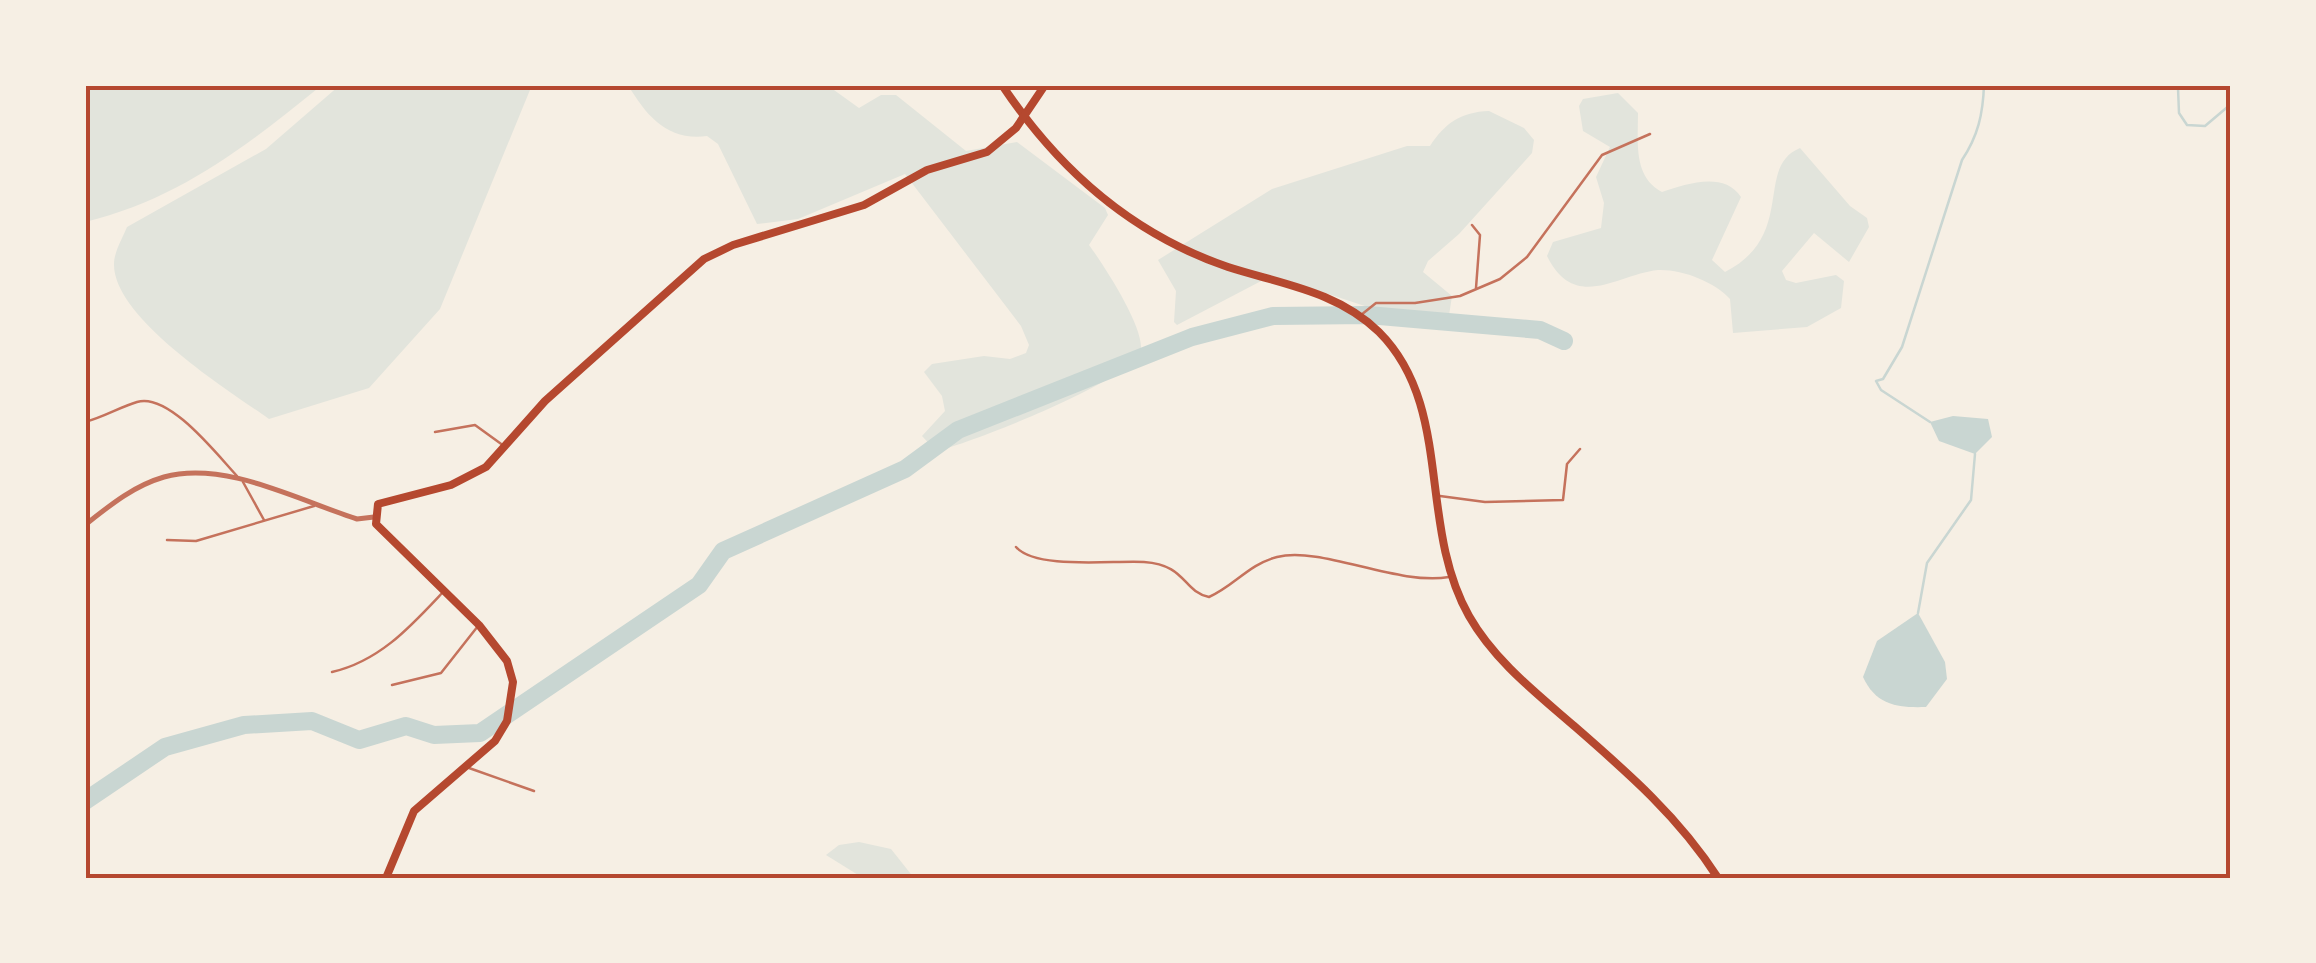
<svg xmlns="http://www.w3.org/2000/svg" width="2316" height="963" font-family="'Sofia Sans Condensed',sans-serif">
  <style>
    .green { fill: #e2e4dc }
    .water { fill: #c9d6d2 }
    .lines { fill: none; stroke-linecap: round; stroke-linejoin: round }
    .stream { stroke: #c9d6d2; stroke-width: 2.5 }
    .river { stroke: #c9d6d2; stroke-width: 18 }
    .service { stroke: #c5725c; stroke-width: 2.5 }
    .minor { stroke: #c5725c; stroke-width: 5 }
    .secondary { stroke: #b5482f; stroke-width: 8 }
    .neatline { fill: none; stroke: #b5482f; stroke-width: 4 }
  </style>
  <rect width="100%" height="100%" fill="#f6efe4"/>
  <g class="green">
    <path d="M 85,85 L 322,85 C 248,145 180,199 85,222 Z"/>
    <path d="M 340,85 L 532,85 L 440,309 L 369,388 L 269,419 C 228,390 113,318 114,264 C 114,252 123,237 127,227 L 266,149 Z"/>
    <path d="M 628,85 L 827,85 L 859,108 L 881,95 L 896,95 L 966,151 L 1017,142 L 1105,208 L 1108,215 L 1089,245 C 1103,264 1143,325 1141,349 C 1139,378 966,445 936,451 L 922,436 L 945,411 L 942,396 L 924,372 L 932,364 L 984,356 L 1010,359 L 1026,353 L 1029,345 L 1021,326 L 905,174 L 798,219 L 757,224 L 718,144 L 707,136 C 668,141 647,117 628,85 Z"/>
    <path d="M 1618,93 L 1638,113 C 1638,142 1633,177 1662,192 C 1686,184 1724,171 1741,197 L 1712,260 L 1725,272 C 1797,235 1754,167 1800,148 L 1850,206 L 1867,218 L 1869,227 L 1849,262 L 1814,233 L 1782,271 L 1786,280 L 1796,283 L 1836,275 L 1844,281 L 1841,308 L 1807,327 L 1733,333 L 1730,299 C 1715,282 1682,269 1658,270 C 1618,274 1575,313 1547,256 L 1553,242 L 1601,228 L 1604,203 L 1596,177 L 1610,147 L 1583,131 L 1579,106 L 1583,99 Z"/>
    <path d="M 1489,111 L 1524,128 L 1534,140 L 1532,153 L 1459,234 L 1428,261 L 1423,272 L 1452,296 L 1448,322 L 1423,316 L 1398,317 L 1280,278 L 1265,279 L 1177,325 L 1174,322 L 1176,291 L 1158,260 L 1272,189 L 1407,146 L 1430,146 C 1445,123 1461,112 1489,111 Z"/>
    <polygon points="859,842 891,849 914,878 863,878 826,855 839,845"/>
  </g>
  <g class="water">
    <polygon points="1953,416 1988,419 1992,437 1975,454 1939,441 1930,422"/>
    <path d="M 1918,613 L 1945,662 L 1947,679 L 1926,707 C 1897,708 1876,705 1863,677 L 1877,641 Z"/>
  </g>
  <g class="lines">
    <g class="stream">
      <polyline points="2172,85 2178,88 2179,113 2187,125 2205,126 2231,104"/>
      <path d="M 1930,422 L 1881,390 L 1876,381 L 1883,379 L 1902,347 L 1962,160 C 1978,136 1983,114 1984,85"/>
      <polyline points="1918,613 1927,563 1971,500 1975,454"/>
    </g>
    <polyline class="river" points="85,801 165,747 244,725 312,721 359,740 406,726 434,735 480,733 699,585 723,551 905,469 958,430 1192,337 1273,316 1368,315 1540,330 1564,341"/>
    <g class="service">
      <polyline points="1472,225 1480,235 1476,288"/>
      <polyline points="1361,315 1376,303 1415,303 1460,296 1500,279 1527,257 1602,155 1650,134"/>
      <path d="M 85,422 C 104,417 120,407 137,402 C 169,392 218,456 237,476"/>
      <polyline points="435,432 475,425 504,446"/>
      <polyline points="243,482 264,520"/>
      <polyline points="1440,496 1485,502 1563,500 1567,464 1580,449"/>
      <polyline points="167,540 196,541 314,506"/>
      <path d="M 1016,547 C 1036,570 1114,560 1144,562 C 1187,565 1182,591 1209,597 C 1233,587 1249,564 1277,557 C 1322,546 1397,586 1449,577"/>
      <path d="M 332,672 C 380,661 411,626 443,592"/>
      <polyline points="392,685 441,673 478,626"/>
      <polyline points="469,768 534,791"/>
    </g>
    <path class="minor" d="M 85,525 C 109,506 133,486 164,477 C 225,460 300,501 357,519 L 374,517"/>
    <g class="secondary">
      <path d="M 1002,85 C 1058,169 1131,234 1228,267 C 1281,284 1337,291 1379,332 C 1454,407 1417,524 1469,616 C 1494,660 1535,692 1573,725 C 1627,772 1679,817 1718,878"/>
      <polyline points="386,878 414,811 495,741 507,721 513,682 507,661 479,625 376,524 378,504 451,485 486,467 545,401 704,259 733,245 864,205 927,170 987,152 1016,128 1045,85"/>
    </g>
  </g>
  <rect width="2316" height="963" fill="none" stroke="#f6efe4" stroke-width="175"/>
  <rect x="88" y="88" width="2140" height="788" class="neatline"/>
</svg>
